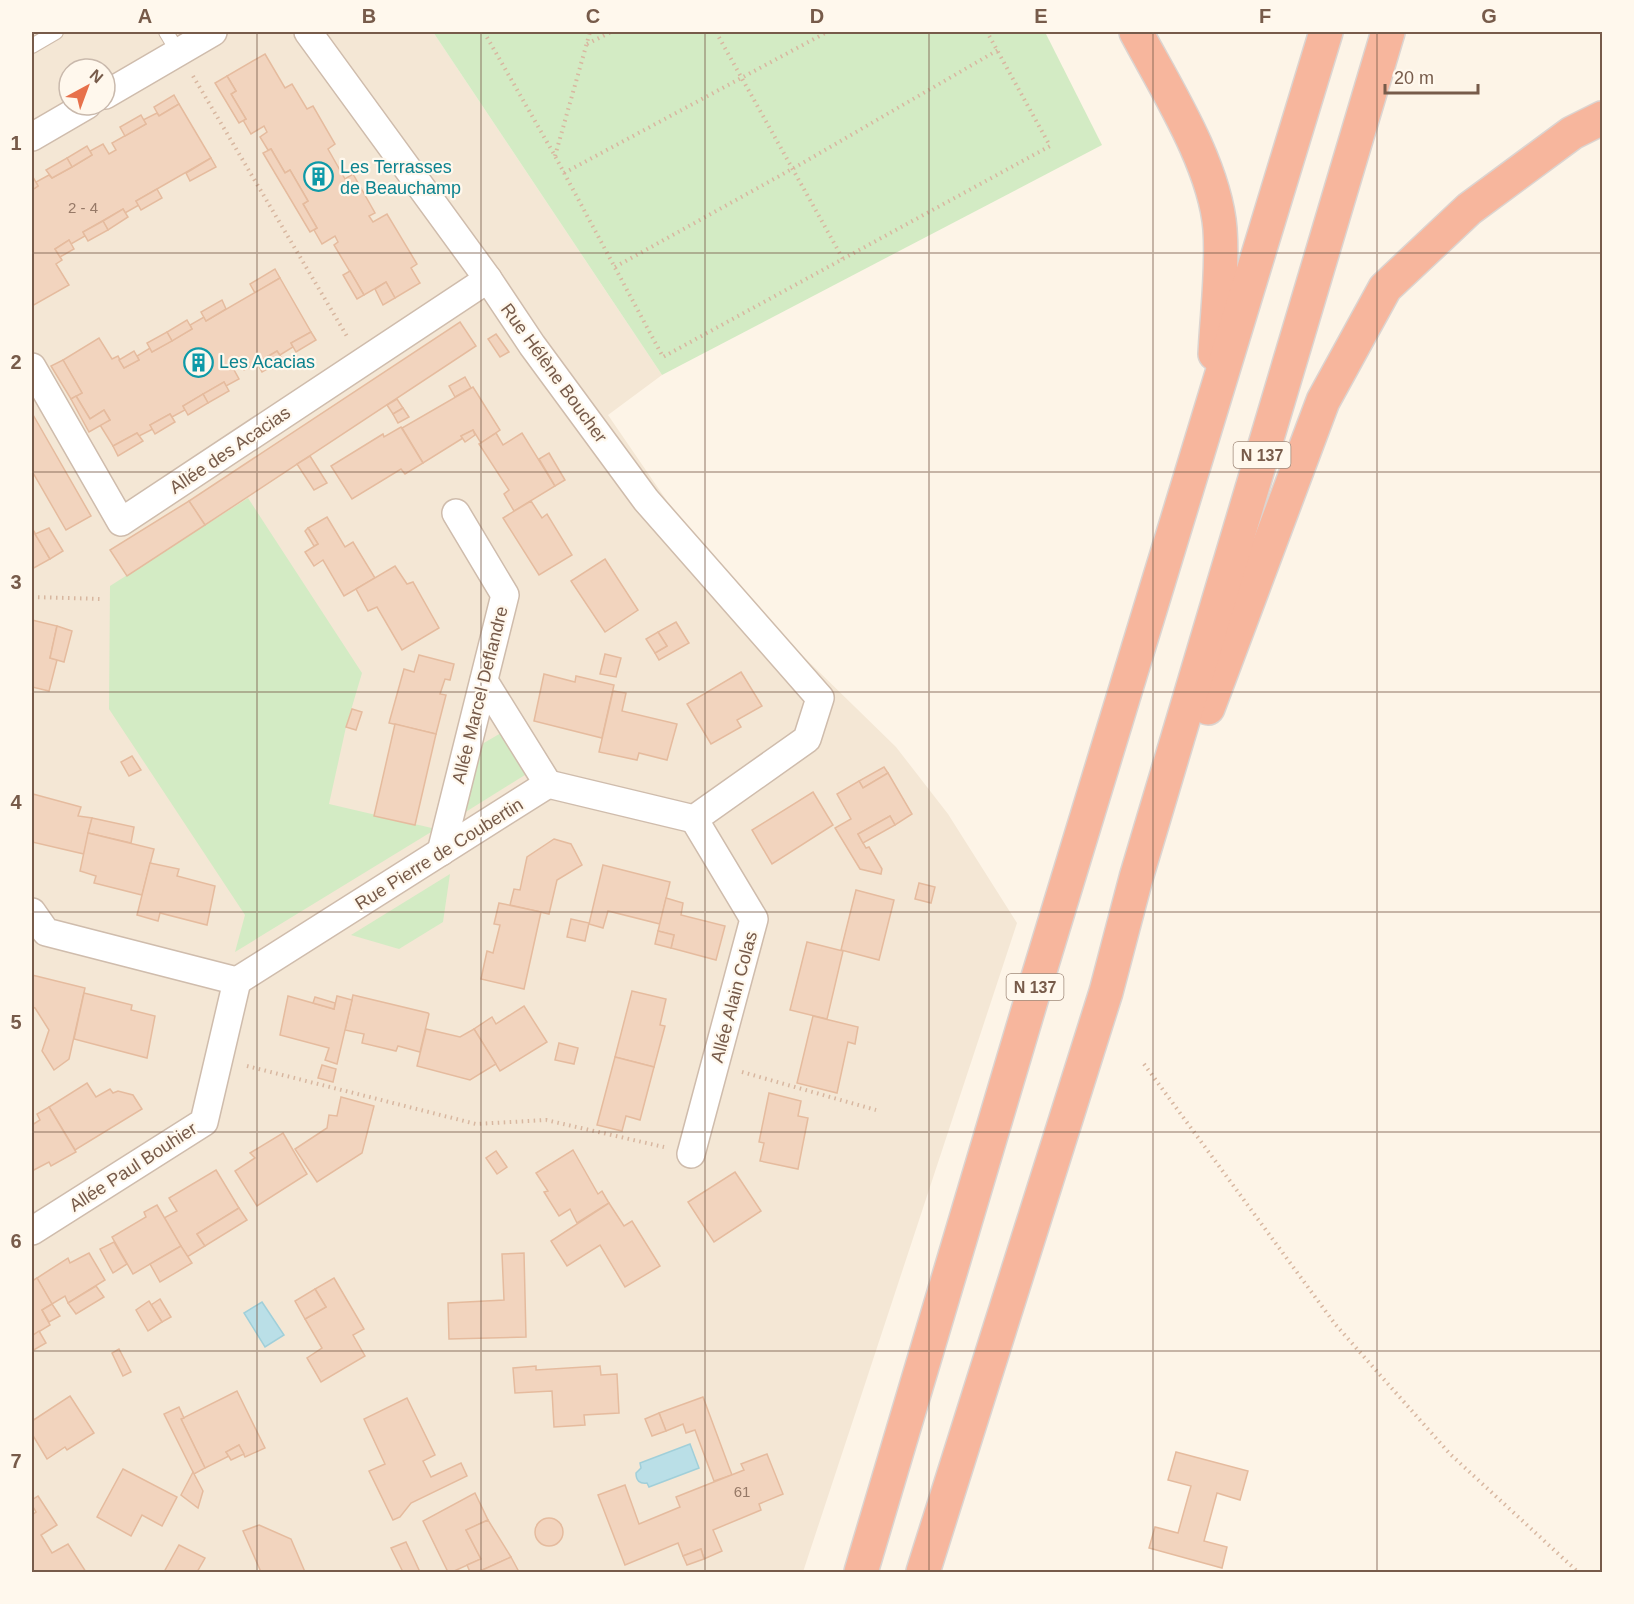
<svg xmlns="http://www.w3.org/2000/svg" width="1634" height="1604" font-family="Helvetica,sans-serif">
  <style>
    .residential { fill: #f4e7d5; fill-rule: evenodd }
    .green { fill: #d3ebc4 }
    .water { fill: #badfe7; stroke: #a0cfd9; stroke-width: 1.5 }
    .building { fill: #f2d4be; stroke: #e5bb9e; stroke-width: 1.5 }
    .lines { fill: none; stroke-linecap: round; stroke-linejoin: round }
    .lane-casing { stroke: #cfbcac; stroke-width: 16 }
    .street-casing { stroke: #cfbcac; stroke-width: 30 }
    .highway-casing { stroke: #dcd4d0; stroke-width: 36 }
    .path { stroke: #d8b7a0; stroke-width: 4; stroke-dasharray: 1.5 4.5; stroke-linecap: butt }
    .lane { stroke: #fff; stroke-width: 14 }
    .street { stroke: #fff; stroke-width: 27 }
    .highway { stroke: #f7b69d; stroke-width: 33 }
    .grid { fill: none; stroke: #775b4a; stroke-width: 1.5; stroke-opacity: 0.55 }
    .labels { text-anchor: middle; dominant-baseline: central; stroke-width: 4.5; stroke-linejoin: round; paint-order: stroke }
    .number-label { font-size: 15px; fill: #967967 }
    .shield { fill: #fff8ed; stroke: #a08a7b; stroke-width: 1.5 }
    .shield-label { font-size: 16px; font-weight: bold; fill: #775b4a }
    .culture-label { font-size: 18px; fill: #0d838f; stroke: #fff8ed; text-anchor: start }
    .street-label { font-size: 18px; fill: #775b4a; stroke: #fff8ed }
    .neatline { fill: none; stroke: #775b4a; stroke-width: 2 }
    .grid-label { font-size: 20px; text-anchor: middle; font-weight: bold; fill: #775b4a }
  </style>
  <rect width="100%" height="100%" fill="#fdf4e7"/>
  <path class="residential" d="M 32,32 L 433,32 L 662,375 L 608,415 L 667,501 L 770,624 L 896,747 L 948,814 L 1017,923 L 803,1572 L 32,1572 ZM 69,69 L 105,69 L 105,105 L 69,105 Z"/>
  <g class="green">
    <polygon points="433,32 1045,32 1102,145 662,375"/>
    <polygon points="248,498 362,673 346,727 329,804 436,829 235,952 245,915 109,709 110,586"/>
    <polygon points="501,733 525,775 464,813 477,747"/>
    <polygon points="450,874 443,922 399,949 351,935"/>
  </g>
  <g class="water">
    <polygon points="262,1302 284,1335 265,1347 244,1313"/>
    <path d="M 690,1444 L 699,1468 L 649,1487 L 647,1483 C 640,1484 636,1481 636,1473 L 641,1468 L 640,1463 Z"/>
  </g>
  <g class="building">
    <polygon points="265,54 285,88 292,84 307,109 313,106 335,144 328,149 345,179 353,174 375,213 369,216 373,222 387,214 417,264 411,268 420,283 395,298 386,282 364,295 334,245 338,242 335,236 322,244 314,230 317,228 303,204 308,201 290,170 285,173 271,149 268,150 260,137 267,132 264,126 251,134 243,120 246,119 231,94 236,91 227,76"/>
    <polygon points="227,76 236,91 231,94 246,119 239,123 215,83"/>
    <polygon points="174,95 179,104 159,116 154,107"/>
    <polygon points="179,104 211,158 136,201 139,205 125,213 123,209 83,232 85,236 71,244 69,240 55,249 62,260 56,264 69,285 32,306 32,190 38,186 36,182 49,175 52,178 72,167 92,155 90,151 103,144 109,154 116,150 112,143 146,124 143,120 157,113 159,116"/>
    <polygon points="141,115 146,124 125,136 120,127"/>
    <polygon points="87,146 92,155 72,167 67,158"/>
    <polygon points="271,149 285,173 290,170 308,201 303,204 317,228 310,232 263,153"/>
    <polygon points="67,158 72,167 52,178 46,170"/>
    <polygon points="211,158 216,167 190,181 186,173"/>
    <polygon points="33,177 38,186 32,190 32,178"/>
    <polygon points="157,189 162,198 141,210 136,201"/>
    <polygon points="123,209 128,217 108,230 103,221"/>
    <polygon points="103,221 108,230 88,241 83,232"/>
    <polygon points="69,240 74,249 60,257 55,249"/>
    <polygon points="275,269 280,278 255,293 250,284"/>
    <polygon points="350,271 364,295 357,299 343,275"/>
    <polygon points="280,278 311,332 291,343 293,347 280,355 277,351 244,370 240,364 233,368 239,379 226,386 224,382 183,406 185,410 172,417 170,414 150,425 153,429 139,436 137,433 113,446 100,425 110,420 104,410 90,419 76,396 82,393 63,360 99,338 112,359 118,356 124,368 139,360 137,356 150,348 152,352 192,329 190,325 204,317 206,321"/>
    <polygon points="386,282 395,298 383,305 375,289"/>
    <polygon points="222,300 226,309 206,321 201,312"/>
    <polygon points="187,320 192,329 172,341 167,332"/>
    <polygon points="460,322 476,346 205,525 189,501"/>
    <polygon points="167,332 172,341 152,352 147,343"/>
    <polygon points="311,332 316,340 296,352 291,343"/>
    <polygon points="496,334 509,352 500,357 488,339"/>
    <polygon points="134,351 139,360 124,368 119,360"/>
    <polygon points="277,351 283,360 262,372 257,363"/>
    <polygon points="63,360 82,393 71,399 51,366"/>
    <polygon points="465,377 471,388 455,397 449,386"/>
    <polygon points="224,382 229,391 208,403 203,394"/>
    <polygon points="473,387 500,430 481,443 473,430 461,436 463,438 423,463 402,428"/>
    <polygon points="203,394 208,403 188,415 183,406"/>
    <polygon points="76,396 90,419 104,410 110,420 89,432 71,399"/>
    <polygon points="397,399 403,408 393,414 387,405"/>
    <polygon points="403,408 409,417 398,423 393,414"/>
    <polygon points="32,413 91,516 66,530 32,471"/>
    <polygon points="170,414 175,422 155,434 150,425"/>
    <polygon points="401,427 423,463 405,474 401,469 352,499 331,466 383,434 384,437"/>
    <polygon points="473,430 475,435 465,442 461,436"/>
    <polygon points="137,433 143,441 118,456 113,446"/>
    <polygon points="496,433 503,445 522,433 555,486 514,511 504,494 509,490 479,444"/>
    <polygon points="549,453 565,480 555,486 539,459"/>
    <polygon points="310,456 327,483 314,490 297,464"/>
    <polygon points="189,501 205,525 127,576 110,550"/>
    <polygon points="531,501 542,518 547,514 572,555 539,575 503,518"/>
    <polygon points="327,517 345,547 353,542 375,578 344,596 323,560 314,566 305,552 318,544 308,528"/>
    <polygon points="32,528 50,559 32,569"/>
    <polygon points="49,528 63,551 50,559 35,534"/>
    <polygon points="308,528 318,544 314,546 305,531"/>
    <polygon points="605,559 638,610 605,632 571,581"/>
    <polygon points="395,566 407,584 413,582 439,628 402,650 377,607 368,611 356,589"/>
    <polygon points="32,620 57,626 50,658 57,660 49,691 32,687"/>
    <polygon points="676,622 689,643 659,660 655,653 667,646 658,632"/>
    <polygon points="57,626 72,631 64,662 50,658"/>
    <polygon points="658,632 667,646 655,653 646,639"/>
    <polygon points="605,654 621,658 616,677 600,674"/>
    <polygon points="419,655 454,664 450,680 445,679 440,694 446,695 436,734 389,723 404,669 414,672"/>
    <polygon points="741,672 762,706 737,720 741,727 711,744 687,704"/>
    <polygon points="544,674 575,682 576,676 614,685 602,738 534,721"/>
    <polygon points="613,691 626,693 622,711 677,724 667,760 639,753 637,760 599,752"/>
    <polygon points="352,709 362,712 356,730 346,727"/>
    <polygon points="395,724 436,734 415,825 374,816"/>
    <polygon points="132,756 141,770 129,776 121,762"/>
    <polygon points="884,767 888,773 863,788 859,781"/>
    <polygon points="888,773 912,814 895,825 890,816 858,834 866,848 869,847 882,869 881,874 860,869 835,828 851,819 837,794 859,781 863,788"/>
    <polygon points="813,792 833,825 772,864 752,830"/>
    <polygon points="33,794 81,807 78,816 92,818 84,854 32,842"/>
    <polygon points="890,816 895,825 863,843 858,834"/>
    <polygon points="92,818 134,827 131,843 88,833"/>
    <polygon points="88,833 154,849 142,895 94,883 96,876 80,871"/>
    <polygon points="554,839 571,844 582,865 557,880 549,914 510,905 514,889 520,890 527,857"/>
    <polygon points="150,863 179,869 177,876 215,886 207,925 160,913 158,921 137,915"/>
    <polygon points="603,865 670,882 660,924 608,911 603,928 589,924"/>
    <polygon points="919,883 935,887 931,903 915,899"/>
    <polygon points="856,890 894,900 879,960 841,950"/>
    <polygon points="666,898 683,903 681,915 725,926 716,960 671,948 674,935 658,931"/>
    <polygon points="499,903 541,912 524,989 481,979 487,951 493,953 500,925 494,924"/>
    <polygon points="571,919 589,923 585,941 567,937"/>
    <polygon points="658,931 674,935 671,948 655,944"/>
    <polygon points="807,942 843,951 827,1019 790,1010"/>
    <polygon points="32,975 85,988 69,1059 54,1070 42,1051 49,1030 35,1008 32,1007"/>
    <polygon points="632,991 666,999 660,1025 665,1026 654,1067 615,1057"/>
    <polygon points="84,993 132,1005 131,1010 155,1016 147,1058 74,1039"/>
    <polygon points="353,995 428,1013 429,1014 420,1052 398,1046 396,1051 362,1043 364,1034 345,1030"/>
    <polygon points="288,996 334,1009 337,996 352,1000 337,1064 325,1060 329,1048 280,1035"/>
    <polygon points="315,997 335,1003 334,1009 313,1003"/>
    <polygon points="524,1006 547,1042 500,1071 474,1029 492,1017 496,1024"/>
    <polygon points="813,1016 858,1027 855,1044 848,1042 837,1093 797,1083"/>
    <polygon points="426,1029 460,1037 474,1029 496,1064 470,1080 417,1066"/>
    <polygon points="559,1043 578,1048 574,1064 555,1060"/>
    <polygon points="615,1057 654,1067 640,1120 626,1116 622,1131 597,1125"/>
    <polygon points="322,1065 336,1069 333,1082 318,1078"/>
    <polygon points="87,1083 96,1097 110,1089 113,1093 118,1091 133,1095 142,1109 75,1150 49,1107"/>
    <polygon points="769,1093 801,1101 798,1116 808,1118 798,1169 760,1161 764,1143 759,1142"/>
    <polygon points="341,1097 374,1106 362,1153 317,1182 295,1149 327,1128 329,1115 337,1116"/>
    <polygon points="49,1107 76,1152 51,1166 49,1162 32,1171 32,1125 40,1120 37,1114"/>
    <polygon points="283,1133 307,1174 257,1206 235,1171 255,1158 250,1153"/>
    <polygon points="573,1150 598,1194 602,1191 609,1203 577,1223 570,1209 559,1216 544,1192 548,1191 536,1173"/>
    <polygon points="496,1151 507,1167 497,1174 486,1158"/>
    <polygon points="216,1170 239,1208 197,1234 205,1246 187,1257 164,1218 177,1211 169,1198"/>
    <polygon points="735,1172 761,1211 714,1242 688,1202"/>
    <polygon points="609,1203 624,1226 632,1221 660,1266 625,1287 600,1245 567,1266 551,1241"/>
    <polygon points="157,1205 181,1246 133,1274 112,1237 146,1217 144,1212"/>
    <polygon points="239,1208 247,1220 205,1246 197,1234"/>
    <polygon points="114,1242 127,1264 113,1273 100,1249"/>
    <polygon points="181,1246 192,1263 160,1282 150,1264"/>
    <polygon points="89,1253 105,1280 68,1303 65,1296 52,1304 37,1278 68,1258 70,1263"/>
    <polygon points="524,1253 526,1337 449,1339 448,1303 504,1300 502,1254"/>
    <polygon points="37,1278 52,1304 42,1310 50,1325 32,1336 32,1281"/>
    <polygon points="334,1278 364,1329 353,1335 365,1356 321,1382 307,1358 322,1348 305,1319 326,1307 315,1289"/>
    <polygon points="96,1286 104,1297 76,1314 68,1303"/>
    <polygon points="315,1289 326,1307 305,1319 295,1301"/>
    <polygon points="160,1299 171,1317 162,1322 151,1305"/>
    <polygon points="149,1301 162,1322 148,1331 136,1310"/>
    <polygon points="52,1304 60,1316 49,1322 42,1310"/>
    <polygon points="39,1331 46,1343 32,1351 32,1336"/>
    <polygon points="119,1349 131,1372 123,1376 112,1353"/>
    <polygon points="536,1366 536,1370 600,1366 601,1375 617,1374 619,1413 584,1415 585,1425 554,1427 552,1391 515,1393 513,1368"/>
    <polygon points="237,1391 265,1448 245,1457 239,1445 226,1452 229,1456 205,1468 181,1419"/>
    <polygon points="70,1396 94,1433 67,1450 65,1447 47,1459 32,1434 32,1421"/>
    <polygon points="703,1397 732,1475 714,1481 695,1430 686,1433 683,1424 666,1431 659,1413"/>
    <polygon points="407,1398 435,1455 423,1461 431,1477 461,1463 467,1476 411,1503 400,1517 393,1520 369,1471 385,1464 364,1419"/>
    <polygon points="179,1407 184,1418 181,1419 205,1468 194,1474 164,1414"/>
    <polygon points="659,1413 666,1431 652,1436 645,1419"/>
    <polygon points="239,1445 244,1454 231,1460 226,1452"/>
    <polygon points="1176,1452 1248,1471 1240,1500 1217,1493 1204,1541 1227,1547 1222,1568 1149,1548 1155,1527 1178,1533 1191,1486 1168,1480"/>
    <polygon points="767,1454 783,1494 759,1504 761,1510 713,1530 722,1551 704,1559 701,1549 683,1556 678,1543 625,1565 598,1495 625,1485 639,1524 680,1507 676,1497 744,1470 741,1464"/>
    <polygon points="123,1469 177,1497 162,1526 142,1515 131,1536 97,1517"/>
    <polygon points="193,1472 203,1491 198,1508 181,1495"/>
    <polygon points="475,1493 488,1520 466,1530 481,1559 452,1572 448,1572 423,1521"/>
    <polygon points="38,1496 57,1525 41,1535 52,1553 68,1544 86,1572 33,1572 32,1571 32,1515 36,1512 32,1505 32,1500"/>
    <circle cx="549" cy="1532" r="14"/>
    <polygon points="488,1520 511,1557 478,1572 470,1572 467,1565 481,1559 466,1530"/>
    <polygon points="259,1525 291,1539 305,1572 261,1572 243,1531"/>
    <polygon points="406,1542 420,1572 403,1572 391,1548"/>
    <polygon points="179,1545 205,1558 197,1572 164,1572"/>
    <polygon points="701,1549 704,1559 687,1565 683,1556"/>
    <polygon points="511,1557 519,1572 478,1572"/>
  </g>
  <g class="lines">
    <defs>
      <g id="lane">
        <polyline points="166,32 178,52"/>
        <polyline points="32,46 56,32"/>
      </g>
      <g id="street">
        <polyline points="105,95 213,32"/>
        <polyline points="32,137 87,105"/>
        <polyline points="32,367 121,522 488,279"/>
        <polyline points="484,681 548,784"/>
        <polyline points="441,852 505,595 456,513"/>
        <polyline points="32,912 46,932 237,981 548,784 694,819 807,739 820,698 646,500 532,345 488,279 308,32"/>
        <polyline points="691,1154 754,919 694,819"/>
        <polyline points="32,1231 204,1122 237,981"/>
      </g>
      <g id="highway">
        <path d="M 1136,32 C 1166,88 1215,165 1220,229 C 1223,270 1217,313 1215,354"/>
        <polyline points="1208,708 1323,401 1385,288 1469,209 1572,133 1602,118"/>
        <polyline points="861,1572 1035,987 1326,32"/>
        <polyline points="923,1572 1106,992 1136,878 1388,32"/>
      </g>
    </defs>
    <use href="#lane" class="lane-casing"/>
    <use href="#street" class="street-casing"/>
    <use href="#highway" class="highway-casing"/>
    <g class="path">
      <polyline points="484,32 555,156 663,357 1050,146 987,32"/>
      <polyline points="716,32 843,259"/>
      <polyline points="587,44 611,32"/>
      <polyline points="193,76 348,338"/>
      <polyline points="555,156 590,32"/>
      <polyline points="564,173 827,32"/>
      <polyline points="615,267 792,169 998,50"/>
      <polyline points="32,597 102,599"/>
      <polyline points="1144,1064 1335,1324 1450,1454 1578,1572"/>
      <polyline points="247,1066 476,1124 546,1120 664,1147"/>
      <polyline points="742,1072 876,1110"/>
    </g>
    <use href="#lane" class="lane"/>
    <use href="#street" class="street"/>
    <use href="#highway" class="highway"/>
  </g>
  <path class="grid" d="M 257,32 L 257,1572M 481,32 L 481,1572M 705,32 L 705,1572M 929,32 L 929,1572M 1153,32 L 1153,1572M 1377,32 L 1377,1572M 32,253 L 1602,253M 32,472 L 1602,472M 32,692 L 1602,692M 32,912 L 1602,912M 32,1132 L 1602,1132M 32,1351 L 1602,1351"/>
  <defs>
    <symbol id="building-ring" viewBox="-11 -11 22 22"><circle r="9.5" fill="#fff8ed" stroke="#0f9aa8" stroke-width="1.5"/><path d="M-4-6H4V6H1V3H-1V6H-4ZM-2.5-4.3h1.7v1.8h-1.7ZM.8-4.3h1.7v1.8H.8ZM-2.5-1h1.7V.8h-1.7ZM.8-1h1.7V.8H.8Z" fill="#0f9aa8"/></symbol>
  </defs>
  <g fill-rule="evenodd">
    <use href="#building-ring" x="302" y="160" width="33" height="33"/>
    <use href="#building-ring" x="182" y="346" width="33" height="33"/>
  </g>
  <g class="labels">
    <g class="number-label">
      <text x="83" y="207">2 - 4</text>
      <text x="742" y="1491">61</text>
    </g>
    <g class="shield">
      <rect x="1233.5" y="442" width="57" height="26" rx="4.5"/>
      <rect x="1006.5" y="974" width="57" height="26" rx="4.5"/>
    </g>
    <g class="shield-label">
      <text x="1262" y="455">N 137</text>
      <text x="1035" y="987">N 137</text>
    </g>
    <g class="culture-label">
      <text x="340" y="167">Les Terrasses<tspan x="340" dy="21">de Beauchamp</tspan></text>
      <text x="219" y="362">Les Acacias</text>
    </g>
    <g class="street-label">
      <text transform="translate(554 373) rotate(54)">Rue Hélène Boucher</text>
      <text transform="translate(230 450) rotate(-34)">Allée des Acacias</text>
      <text transform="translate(480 695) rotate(-76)">Allée Marcel Deflandre</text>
      <text transform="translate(439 854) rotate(-32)">Rue Pierre de Coubertin</text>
      <text transform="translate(734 997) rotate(-75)">Allée Alain Colas</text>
      <text transform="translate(133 1167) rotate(-33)">Allée Paul Bouhier</text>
    </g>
  </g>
  <rect width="1634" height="1604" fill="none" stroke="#fff8ed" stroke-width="66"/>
  <g transform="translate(87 87) rotate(41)"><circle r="28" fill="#fff8ed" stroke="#c9b9ac" stroke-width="1.5"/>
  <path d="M0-4.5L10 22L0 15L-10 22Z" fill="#e7714b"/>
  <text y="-9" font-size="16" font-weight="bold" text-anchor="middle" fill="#775b4a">N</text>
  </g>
  <path d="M1385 84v9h93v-9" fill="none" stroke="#775b4a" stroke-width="3"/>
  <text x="1394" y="84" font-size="18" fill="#775b4a" stroke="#fff8ed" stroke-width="4.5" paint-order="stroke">20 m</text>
  <rect x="33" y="33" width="1568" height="1538" class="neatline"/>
  <g class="grid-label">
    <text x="145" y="23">A</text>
    <text x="369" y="23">B</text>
    <text x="593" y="23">C</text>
    <text x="817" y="23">D</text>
    <text x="1041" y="23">E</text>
    <text x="1265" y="23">F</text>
    <text x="1489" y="23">G</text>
    <text x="16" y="150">1</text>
    <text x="16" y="369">2</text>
    <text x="16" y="589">3</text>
    <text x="16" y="809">4</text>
    <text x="16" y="1029">5</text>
    <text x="16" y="1248">6</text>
    <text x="16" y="1468">7</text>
  </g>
</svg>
